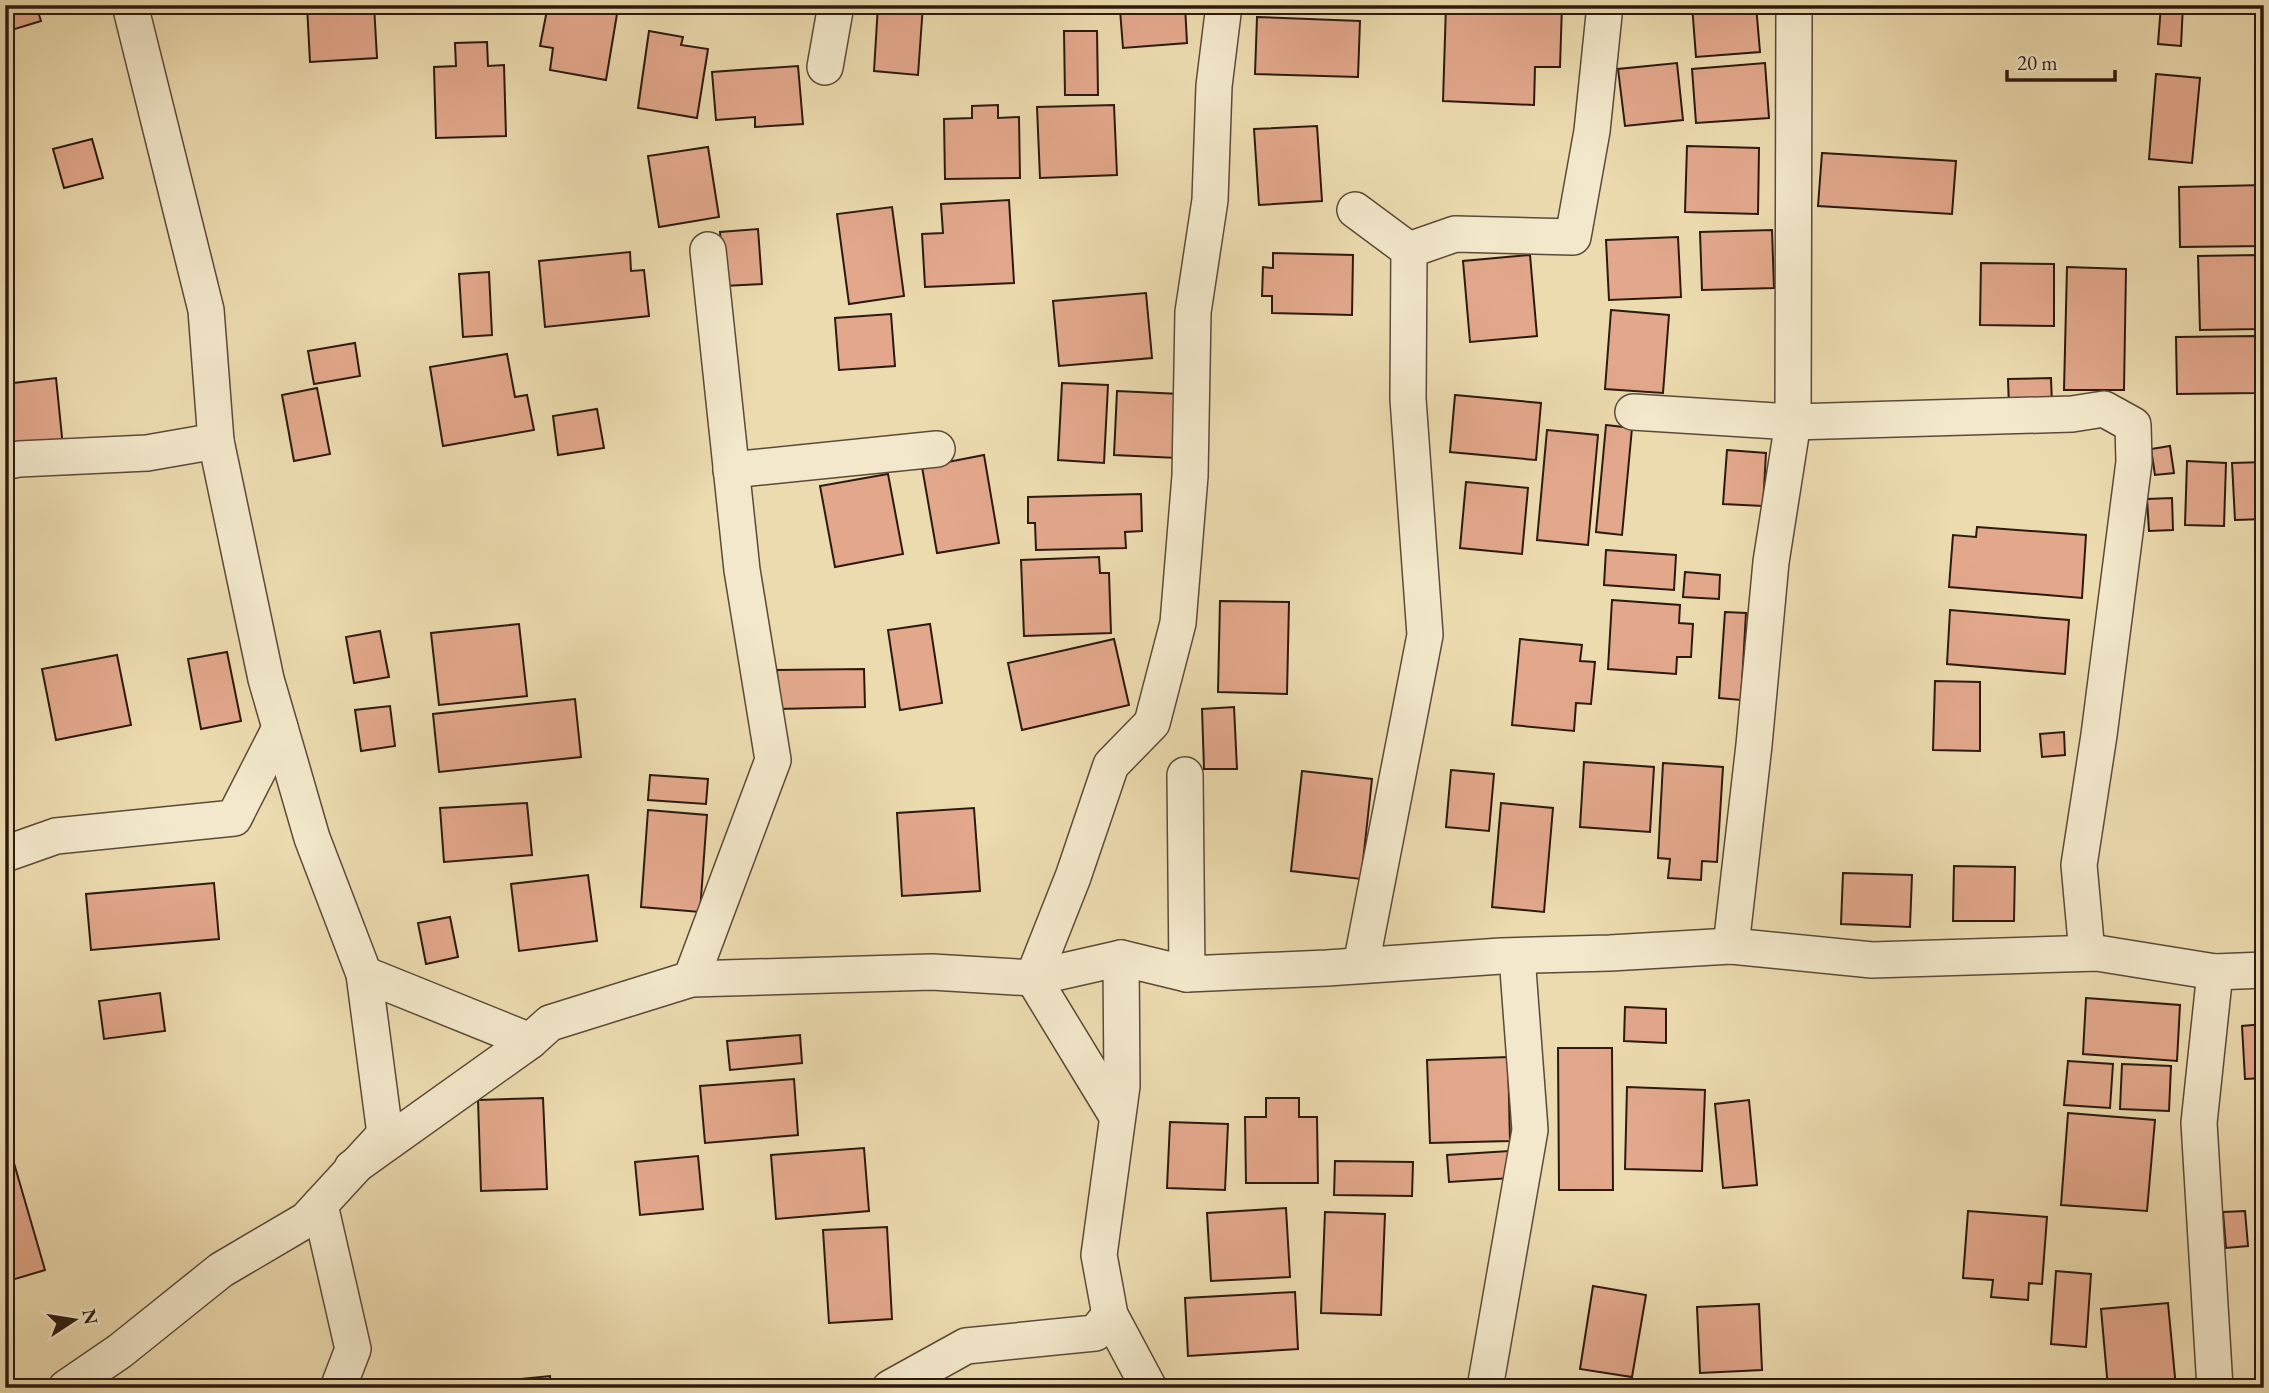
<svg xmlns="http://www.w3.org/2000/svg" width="2269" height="1393" font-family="'EB Garamond',serif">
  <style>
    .building { fill: #e3a88c; stroke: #2c1a10; stroke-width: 2 }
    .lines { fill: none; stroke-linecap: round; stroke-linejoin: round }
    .street-casing { stroke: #5c4a38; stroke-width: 38 }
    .street { stroke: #f3e8cb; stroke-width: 35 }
  </style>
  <rect width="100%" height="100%" fill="#ecdbaf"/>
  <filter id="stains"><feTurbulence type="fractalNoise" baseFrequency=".00286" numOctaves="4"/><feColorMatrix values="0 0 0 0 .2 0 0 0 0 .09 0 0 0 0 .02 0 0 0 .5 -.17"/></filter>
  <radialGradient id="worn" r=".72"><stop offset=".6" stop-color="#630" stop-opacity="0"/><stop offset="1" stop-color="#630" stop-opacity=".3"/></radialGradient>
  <g class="building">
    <polygon points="5,5 36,5 41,21 5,32"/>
    <polygon points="307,5 374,5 377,58 310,62"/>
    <polygon points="548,5 629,5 628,10 618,8 606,80 550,70 553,48 540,46"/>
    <polygon points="878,5 923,5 918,75 874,71"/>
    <polygon points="1185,5 1187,43 1123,48 1120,10"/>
    <polygon points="1446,5 1562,5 1560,67 1535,67 1534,105 1443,101"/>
    <polygon points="1692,5 1756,5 1760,52 1696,57"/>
    <polygon points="1906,5 1933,5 1933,6 1907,8"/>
    <polygon points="2161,5 2183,5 2181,46 2158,44"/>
    <polygon points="1257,17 1360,21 1358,77 1255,74"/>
    <polygon points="649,31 683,37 681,45 708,49 697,118 638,108"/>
    <polygon points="1064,31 1097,31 1098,95 1065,95"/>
    <polygon points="487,42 488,66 504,65 506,136 436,138 434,67 456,66 455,43"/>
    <polygon points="1677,63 1683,120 1625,126 1618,69"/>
    <polygon points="1765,63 1769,118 1696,123 1692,69"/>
    <polygon points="798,66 803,124 755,127 755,117 716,120 712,72"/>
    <polygon points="2156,74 2200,78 2192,163 2149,159"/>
    <polygon points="998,105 998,118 1019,117 1020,178 945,179 944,119 972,118 972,106"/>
    <polygon points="1114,105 1117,175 1040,178 1037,107"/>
    <polygon points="1317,126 1322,201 1259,205 1254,129"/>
    <polygon points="92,139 103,178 64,188 53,149"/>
    <polygon points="1687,146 1759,148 1758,214 1685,212"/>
    <polygon points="708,147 719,217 659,227 648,156"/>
    <polygon points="1822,153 1956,161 1952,214 1818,206"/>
    <polygon points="2264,185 2264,246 2180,247 2179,187"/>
    <polygon points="1009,200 1014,283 925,287 922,234 943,233 941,204"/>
    <polygon points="892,207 904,296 849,304 837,214"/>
    <polygon points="758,229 762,284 724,286 720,232"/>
    <polygon points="1772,230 1774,288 1702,290 1700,232"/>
    <polygon points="1678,237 1681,297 1609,300 1606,240"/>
    <polygon points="630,252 631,271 644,270 649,316 545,327 539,261"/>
    <polygon points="1273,253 1353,255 1352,315 1272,313 1272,296 1262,296 1263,267 1273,268"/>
    <polygon points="1530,255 1537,336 1470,342 1463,261"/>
    <polygon points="2257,255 2259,329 2200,330 2198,256"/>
    <polygon points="1981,263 2054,264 2054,326 1980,325"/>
    <polygon points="2067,267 2126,269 2124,390 2064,390"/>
    <polygon points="489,272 492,335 463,337 459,274"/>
    <polygon points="1146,293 1152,358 1059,366 1053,301"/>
    <polygon points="1611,310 1669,315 1663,393 1605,389"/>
    <polygon points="891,314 895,366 839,370 835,318"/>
    <polygon points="2255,336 2256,393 2177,394 2176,337"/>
    <polygon points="355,343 360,376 314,384 308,351"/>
    <polygon points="507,354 515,397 527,395 534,430 443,446 430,367"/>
    <polygon points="56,378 63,447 5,453 5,384"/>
    <polygon points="2051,378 2052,405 2009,407 2008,379"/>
    <polygon points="1062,383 1108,385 1104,463 1058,460"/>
    <polygon points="317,388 330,454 294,461 282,395"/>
    <polygon points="1117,391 1180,394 1177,458 1114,455"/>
    <polygon points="1455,395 1541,403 1536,460 1450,452"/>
    <polygon points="597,409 604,448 558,455 553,416"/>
    <polygon points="1606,425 1632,428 1622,535 1596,532"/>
    <polygon points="1547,430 1598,435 1588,545 1537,540"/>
    <polygon points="2170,446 2174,473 2155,475 2151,449"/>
    <polygon points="1727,450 1766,453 1763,506 1723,504"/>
    <polygon points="984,455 999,543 937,553 922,467"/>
    <polygon points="2187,461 2226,463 2224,526 2185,525"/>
    <polygon points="2264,462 2264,519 2235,520 2232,463"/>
    <polygon points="888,474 903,554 835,567 820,486"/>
    <polygon points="1466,482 1528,488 1522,554 1460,548"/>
    <polygon points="1141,494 1142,531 1125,532 1126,548 1036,550 1035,523 1028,523 1028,497"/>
    <polygon points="2172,498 2173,530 2149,531 2147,499"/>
    <polygon points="1977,527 2086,535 2082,598 1949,587 1953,535 1976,537"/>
    <polygon points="1606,550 1676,555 1674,590 1604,585"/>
    <polygon points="1099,557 1100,573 1109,573 1111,633 1024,636 1021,560"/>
    <polygon points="1685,572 1720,575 1719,599 1683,597"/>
    <polygon points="1612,600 1680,605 1679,623 1693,624 1691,657 1677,657 1676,674 1608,669"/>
    <polygon points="1220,601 1289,602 1287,694 1218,692"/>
    <polygon points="1950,610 2069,620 2065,674 1947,664"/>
    <polygon points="1725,612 1746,613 1741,700 1719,698"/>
    <polygon points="519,624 527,696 439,705 431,633"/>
    <polygon points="930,624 942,703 900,710 888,630"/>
    <polygon points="380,631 389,677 354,683 346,637"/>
    <polygon points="1114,639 1129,705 1022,730 1008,663"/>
    <polygon points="1520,639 1582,645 1580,661 1595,662 1591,704 1576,703 1574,731 1512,725"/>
    <polygon points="227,652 241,721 201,729 188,659"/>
    <polygon points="117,655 131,725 56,740 42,669"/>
    <polygon points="864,669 865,707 778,709 777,670"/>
    <polygon points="1935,681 1980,682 1980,751 1933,750"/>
    <polygon points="575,699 581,757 439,772 433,714"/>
    <polygon points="390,706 395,746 361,751 355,710"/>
    <polygon points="1234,707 1237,769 1204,769 1202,709"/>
    <polygon points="2064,732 2065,755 2042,757 2040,734"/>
    <polygon points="1584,762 1654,767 1650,832 1580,827"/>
    <polygon points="1663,763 1723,767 1717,862 1702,861 1701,880 1668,878 1670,859 1658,858"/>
    <polygon points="1451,770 1494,774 1489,831 1446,827"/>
    <polygon points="1302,771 1372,779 1361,879 1291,871"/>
    <polygon points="650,775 708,779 706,804 648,800"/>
    <polygon points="527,803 532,855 444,862 440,808"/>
    <polygon points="1501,803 1553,808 1544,912 1492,907"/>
    <polygon points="974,808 980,891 902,896 897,813"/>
    <polygon points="648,810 707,815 700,912 641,907"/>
    <polygon points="1954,866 2015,867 2014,921 1953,921"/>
    <polygon points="1843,873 1912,875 1910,927 1841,924"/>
    <polygon points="588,875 597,941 519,951 511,884"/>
    <polygon points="214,883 219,939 91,950 86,894"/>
    <polygon points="450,917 458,957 426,964 418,923"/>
    <polygon points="160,993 165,1031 104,1039 99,1001"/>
    <polygon points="2086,998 2180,1005 2177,1061 2083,1054"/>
    <polygon points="1625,1007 1666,1009 1666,1043 1624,1041"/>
    <polygon points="2264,1024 2264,1078 2245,1079 2242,1026"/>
    <polygon points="800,1035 802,1063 730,1070 727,1041"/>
    <polygon points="1558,1048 1612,1048 1613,1190 1559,1190"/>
    <polygon points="1508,1057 1510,1141 1430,1143 1427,1060"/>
    <polygon points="2068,1061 2113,1064 2110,1108 2064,1105"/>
    <polygon points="2122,1064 2171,1066 2169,1111 2120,1109"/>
    <polygon points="794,1079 798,1135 705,1143 700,1086"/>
    <polygon points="1627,1087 1705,1090 1702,1171 1625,1169"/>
    <polygon points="543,1098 547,1189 481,1191 478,1100"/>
    <polygon points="1266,1098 1299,1098 1299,1117 1317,1117 1318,1183 1246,1183 1245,1117 1266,1117"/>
    <polygon points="1749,1100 1757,1185 1723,1188 1715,1104"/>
    <polygon points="2068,1113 2155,1120 2147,1211 2061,1205"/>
    <polygon points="1170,1122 1228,1124 1225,1190 1167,1188"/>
    <polygon points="9,1146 45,1270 5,1282 5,1147"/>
    <polygon points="864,1148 869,1211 776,1219 771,1155"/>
    <polygon points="1509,1151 1511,1178 1449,1182 1447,1155"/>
    <polygon points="698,1156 703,1209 640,1215 635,1162"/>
    <polygon points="1335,1161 1413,1162 1412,1196 1334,1195"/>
    <polygon points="1286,1208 1290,1277 1211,1281 1207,1213"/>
    <polygon points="1968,1211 2047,1217 2042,1284 2029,1283 2028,1300 1991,1297 1993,1280 1963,1278"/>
    <polygon points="2245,1211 2248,1246 2226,1248 2223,1212"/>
    <polygon points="1325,1212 1385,1214 1381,1315 1321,1313"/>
    <polygon points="887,1227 892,1319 829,1323 823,1230"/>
    <polygon points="2056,1271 2091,1274 2086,1347 2051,1344"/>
    <polygon points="1593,1286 1646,1295 1632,1377 1580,1369"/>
    <polygon points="1295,1292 1298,1349 1188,1356 1185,1298"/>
    <polygon points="2168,1303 2176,1388 2108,1388 2101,1309"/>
    <polygon points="1759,1304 1762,1370 1700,1373 1697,1307"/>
    <polygon points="550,1376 551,1388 482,1388 482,1383"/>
  </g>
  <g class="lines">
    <defs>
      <g id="street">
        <polyline points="825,67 836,5"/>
        <polyline points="1355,210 1409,250 1408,399 1425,635 1361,965"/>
        <polyline points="1409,250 1455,234 1573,237 1592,131 1605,5"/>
        <polyline points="1633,412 1793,422 2072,414 2104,409 2133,425 2134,462 2099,735 2079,865 2087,953"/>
        <polyline points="5,462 19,459 147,453 216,441"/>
        <polyline points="731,470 937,449"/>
        <polyline points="1185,775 1187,974"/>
        <polyline points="5,854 56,836 234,818 280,728"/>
        <polyline points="1731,946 1754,745 1771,562 1793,422 1794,5"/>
        <polyline points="1121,958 1122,1086 1099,1255 1110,1315 1149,1388"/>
        <polyline points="2215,972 2199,1123 2215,1388"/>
        <polyline points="364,974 530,1041"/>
        <polyline points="691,979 773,760 742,570 708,250"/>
        <polyline points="1117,1116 1033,978 1073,877 1111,765 1152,723 1178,623 1190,476 1193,312 1210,200 1214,86 1224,5"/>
        <polyline points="352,1168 530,1041 550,1023 691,979 932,972 1033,978 1121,958 1187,974 1327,968 1501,956 1610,953 1731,946 1872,960 2097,953 2215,972 2264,970"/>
        <polyline points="320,1205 353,1349 338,1388"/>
        <polyline points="66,1388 120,1351 221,1270 306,1220 385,1134 364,974 312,838 266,679 216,441 206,310 130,5"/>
        <polyline points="890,1388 966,1346 1095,1333 1110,1315"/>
        <polyline points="1485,1388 1530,1130 1517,956"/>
      </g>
    </defs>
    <use href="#street" class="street-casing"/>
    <use href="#street" class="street"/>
  </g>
  <rect width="2269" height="1393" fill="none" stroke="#ecdbaf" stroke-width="28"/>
  <rect x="7" y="7" width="2255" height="1379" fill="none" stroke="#2c1a10" stroke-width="3.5"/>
  <rect x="14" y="14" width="2241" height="1365" fill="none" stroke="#2c1a10" stroke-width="2"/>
  <g transform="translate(74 1320) rotate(78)" stroke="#f3e8cb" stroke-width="5" paint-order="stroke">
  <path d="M0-5L12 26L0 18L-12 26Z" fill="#2c1a10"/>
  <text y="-10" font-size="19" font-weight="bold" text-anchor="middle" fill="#2c1a10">N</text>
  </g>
  <path d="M2007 70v10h108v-10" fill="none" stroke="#2c1a10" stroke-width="3.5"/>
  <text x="2017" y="70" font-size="21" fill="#2c1a10" stroke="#f3e8cb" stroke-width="5" paint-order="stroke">20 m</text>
  <rect width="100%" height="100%" filter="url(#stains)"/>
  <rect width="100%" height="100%" fill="url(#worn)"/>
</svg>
